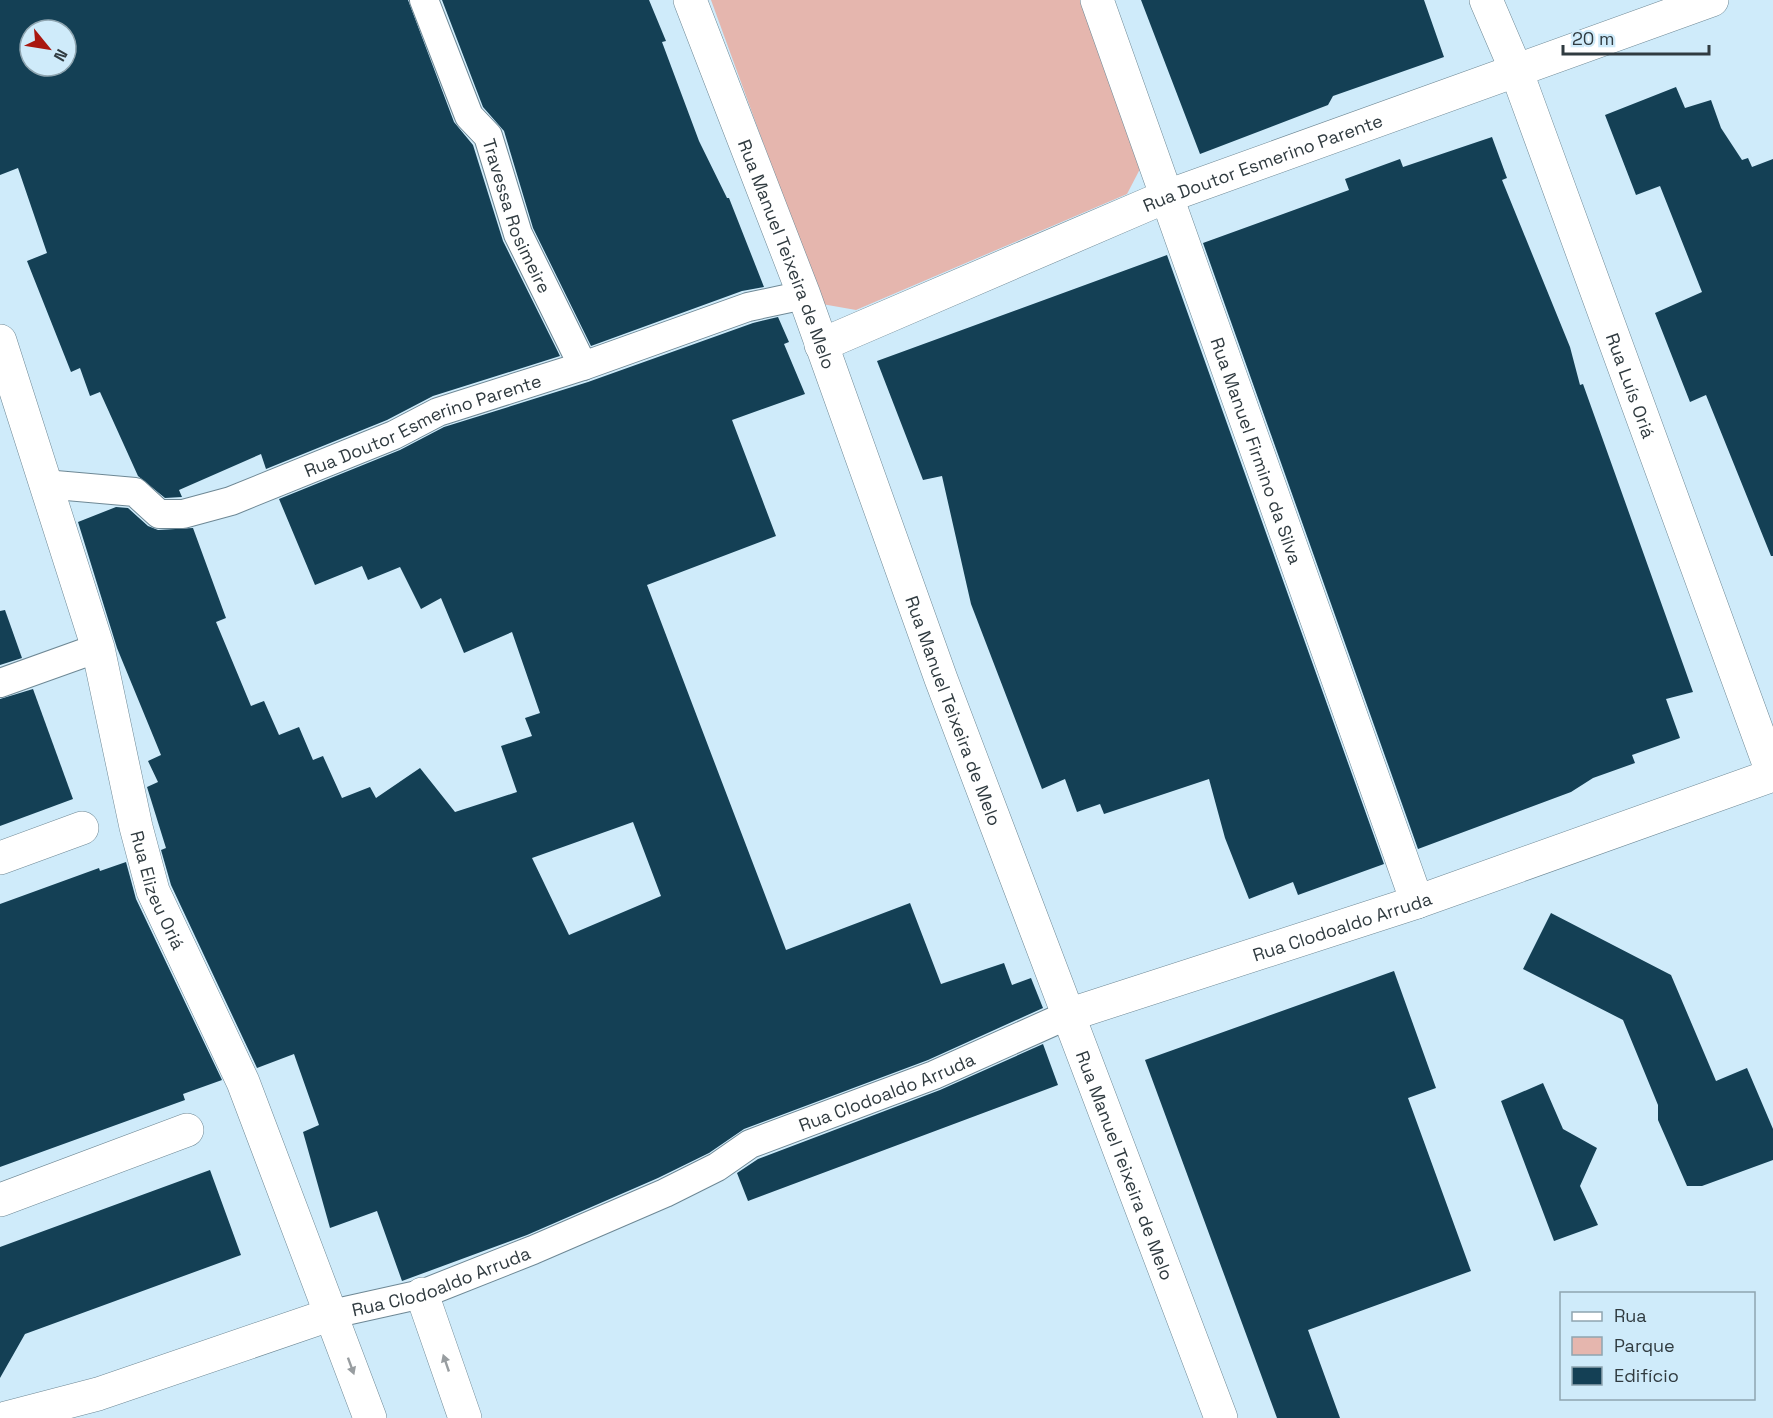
<svg xmlns="http://www.w3.org/2000/svg" width="1773" height="1418" font-family="'Space Grotesk',sans-serif">
  <style>
    .green { fill: #e5b6ae }
    .building { fill: #144055; fill-rule: evenodd }
    .lines { fill: none; stroke-linecap: round; stroke-linejoin: round }
    .service-casing { stroke: #6e8895; stroke-width: 30 }
    .minor-casing { stroke: #6e8895; stroke-width: 34 }
    .service { stroke: #fff; stroke-width: 28 }
    .minor { stroke: #fff; stroke-width: 33 }
    .oneway { fill: #989da0 }
    .labels { text-anchor: middle; dominant-baseline: central; stroke-width: 6; stroke-linejoin: round; paint-order: stroke }
    .street-label { font-size: 18px; fill: #303b40; stroke: #cfebfa }
  </style>
  <rect width="100%" height="100%" fill="#cfebfa"/>
  <polygon class="green" points="711,0 1080,0 1140,169 1127,194 856,310 822,304"/>
  <g class="building">
    <path d="M 0,0 L 408,0 L 454,122 L 473,145 L 503,241 L 560,356 L 433,396 L 387,420 L 266,469 L 261,454 L 179,490 L 182,497 L 165,498 L 138,476 L 100,392 L 90,396 L 80,368 L 71,372 L 27,261 L 47,253 L 18,168 L 0,175 ZM 30,30 L 66,30 L 66,66 L 30,66 Z"/>
    <polygon points="442,0 649,0 666,41 662,42 699,141 727,198 729,198 764,287 742,291 591,346 533,228 504,131 483,107"/>
    <polygon points="1141,0 1424,0 1444,57 1333,96 1328,105 1200,154"/>
    <polygon points="1676,87 1685,108 1711,100 1721,128 1742,160 1748,158 1752,167 1773,159 1773,556 1771,556 1706,395 1690,402 1655,313 1702,292 1660,186 1636,195 1605,115"/>
    <polygon points="1492,137 1507,178 1502,180 1570,347 1580,385 1583,384 1693,692 1666,699 1680,738 1632,755 1635,763 1593,778 1571,792 1418,849 1203,243 1349,190 1345,179 1400,159 1403,167"/>
    <polygon points="1167,255 1384,864 1298,895 1293,882 1249,899 1225,838 1209,779 1104,814 1100,804 1077,812 1065,779 1042,789 971,604 942,476 923,480 877,361"/>
    <path d="M 778,317 L 789,342 L 784,344 L 805,394 L 732,420 L 776,536 L 647,585 L 720,777 L 786,950 L 910,903 L 941,984 L 1004,963 L 1012,985 L 1031,978 L 1043,1008 L 928,1060 L 744,1129 L 709,1153 L 658,1178 L 527,1235 L 402,1281 L 377,1211 L 330,1228 L 303,1132 L 319,1125 L 294,1054 L 257,1068 L 171,885 L 161,850 L 166,848 L 147,787 L 158,782 L 148,761 L 161,755 L 117,648 L 78,522 L 116,507 L 128,508 L 148,526 L 158,530 L 193,528 L 226,618 L 216,622 L 251,706 L 264,701 L 279,735 L 299,727 L 313,760 L 323,756 L 342,798 L 370,787 L 376,798 L 420,768 L 455,812 L 517,792 L 501,746 L 532,736 L 525,718 L 540,713 L 512,632 L 464,653 L 441,598 L 421,609 L 400,567 L 368,580 L 362,566 L 315,585 L 279,499 L 400,450 L 444,427 L 588,382 L 753,323 ZM 633,822 L 661,896 L 569,935 L 532,858 Z"/>
    <polygon points="5,610 22,658 0,665 0,611"/>
    <polygon points="33,689 73,799 0,826 0,699"/>
    <polygon points="126,862 136,899 222,1080 183,1094 185,1100 0,1167 0,904 99,868 100,871"/>
    <polygon points="1551,913 1671,975 1716,1081 1747,1068 1773,1129 1773,1160 1702,1186 1687,1186 1658,1120 1658,1105 1623,1020 1523,969"/>
    <polygon points="1394,971 1436,1088 1408,1098 1471,1271 1308,1330 1340,1418 1277,1418 1145,1060"/>
    <polygon points="1043,1044 1058,1085 748,1201 737,1173 758,1159 940,1090"/>
    <polygon points="1543,1083 1563,1129 1597,1148 1580,1186 1598,1225 1554,1241 1501,1101"/>
    <polygon points="210,1170 241,1255 25,1334 0,1378 0,1247"/>
  </g>
  <g class="lines">
    <defs>
      <g id="service">
        <path id="s1" d="M 424,0 L 469,116 L 488,136 L 518,234 L 583,366"/>
        <path id="s2" d="M 44,484 L 135,492 L 159,514 L 183,514 L 231,501 L 394,435 L 438,412 L 583,366 L 748,307 L 804,295"/>
        <polyline points="0,683 98,648"/>
        <path id="s3" d="M 332,1314 L 422,1294 L 533,1250 L 665,1193 L 717,1167 L 750,1144 L 934,1075 L 1068,1015"/>
      </g>
      <g id="minor">
        <path id="s4" d="M 690,0 L 804,295 L 941,679 L 1221,1418"/>
        <path id="s5" d="M 1097,0 L 1417,902"/>
        <path id="s6" d="M 1486,0 L 1516,70 L 1773,775"/>
        <path id="s7" d="M 0,341 L 98,648 L 136,827 L 153,891 L 243,1082 L 370,1418"/>
        <path id="s8" d="M 821,345 L 1165,197 L 1712,0"/>
        <polyline points="0,858 82,828"/>
        <path id="s9" d="M 1068,1015 L 1417,902 L 1773,775"/>
        <polyline points="0,1200 187,1130"/>
        <polyline points="422,1294 465,1418"/>
        <polyline points="6,1418 98,1394 332,1314"/>
      </g>
    </defs>
    <use href="#service" class="service-casing"/>
    <use href="#minor" class="minor-casing"/>
    <use href="#service" class="service"/>
    <use href="#minor" class="minor"/>
  </g>
  <defs><path id="oneway-solid" d="M-6-.8H1V-3.2L6.5 0L1 3.2V.8H-6Z" transform="scale(1.5)"/></defs>
  <g class="oneway">
    <use href="#oneway-solid" transform="translate(446 1363) rotate(-109)"/>
    <use href="#oneway-solid" transform="translate(351 1366) rotate(70)"/>
  </g>
  <g class="labels">
    <g class="street-label">
      <text stroke="none"><textPath href="#s8" startOffset="478">Rua Doutor Esmerino Parente</textPath></text>
      <text stroke="none"><textPath href="#s1" startOffset="237">Travessa Rosimeire</textPath></text>
      <text stroke="none"><textPath href="#s4" startOffset="272">Rua Manuel Teixeira de Melo</textPath></text>
      <text stroke="none"><textPath href="#s6" startOffset="412">Rua Luís Oriá</textPath></text>
      <text stroke="none"><textPath href="#s2" startOffset="404">Rua Doutor Esmerino Parente</textPath></text>
      <text stroke="none"><textPath href="#s5" startOffset="478">Rua Manuel Firmino da Silva</textPath></text>
      <text stroke="none"><textPath href="#s4" startOffset="758">Rua Manuel Teixeira de Melo</textPath></text>
      <text stroke="none"><textPath href="#s7" startOffset="572">Rua Elizeu Oriá</textPath></text>
      <text stroke="none"><textPath href="#s9" startOffset="288">Rua Clodoaldo Arruda</textPath></text>
      <text stroke="none"><textPath href="#s3" startOffset="600">Rua Clodoaldo Arruda</textPath></text>
      <text stroke="none"><textPath href="#s4" startOffset="1244">Rua Manuel Teixeira de Melo</textPath></text>
      <text stroke="none"><textPath href="#s3" startOffset="114">Rua Clodoaldo Arruda</textPath></text>
    </g>
  </g>
  <rect x="1560" y="1292" width="195" height="108" fill="#cfebfa" stroke="#8fa5b0" stroke-width="1.5"/>
  <rect x="1572" y="1312" width="30" height="9" fill="#ffffff" stroke="#8fa5b0" stroke-width="1.5"/>
  <text x="1614" y="1322" font-size="18" fill="#303b40">Rua</text>
  <rect x="1572" y="1337" width="30" height="18" fill="#e5b6ae" stroke="#8fa5b0" stroke-width="1.5"/>
  <text x="1614" y="1352" font-size="18" fill="#303b40">Parque</text>
  <rect x="1572" y="1367" width="30" height="18" fill="#144055" stroke="#8fa5b0" stroke-width="1.5"/>
  <text x="1614" y="1382" font-size="18" fill="#303b40">Edifício</text>
  <g transform="translate(48 48) rotate(120)"><circle r="28" fill="#cfebfa" stroke="#8fa5b0" stroke-width="1.5"/>
  <path d="M0-4.5L10 22L0 15L-10 22Z" fill="#a9170f"/>
  <text y="-9" font-size="16" font-weight="bold" text-anchor="middle" fill="#303b40">N</text>
  </g>
  <path d="M1563 45v9h146v-9" fill="none" stroke="#303b40" stroke-width="3"/>
  <text x="1572" y="45" font-size="18" fill="#303b40" stroke="#cfebfa" stroke-width="4.5" paint-order="stroke">20 m</text>
</svg>
